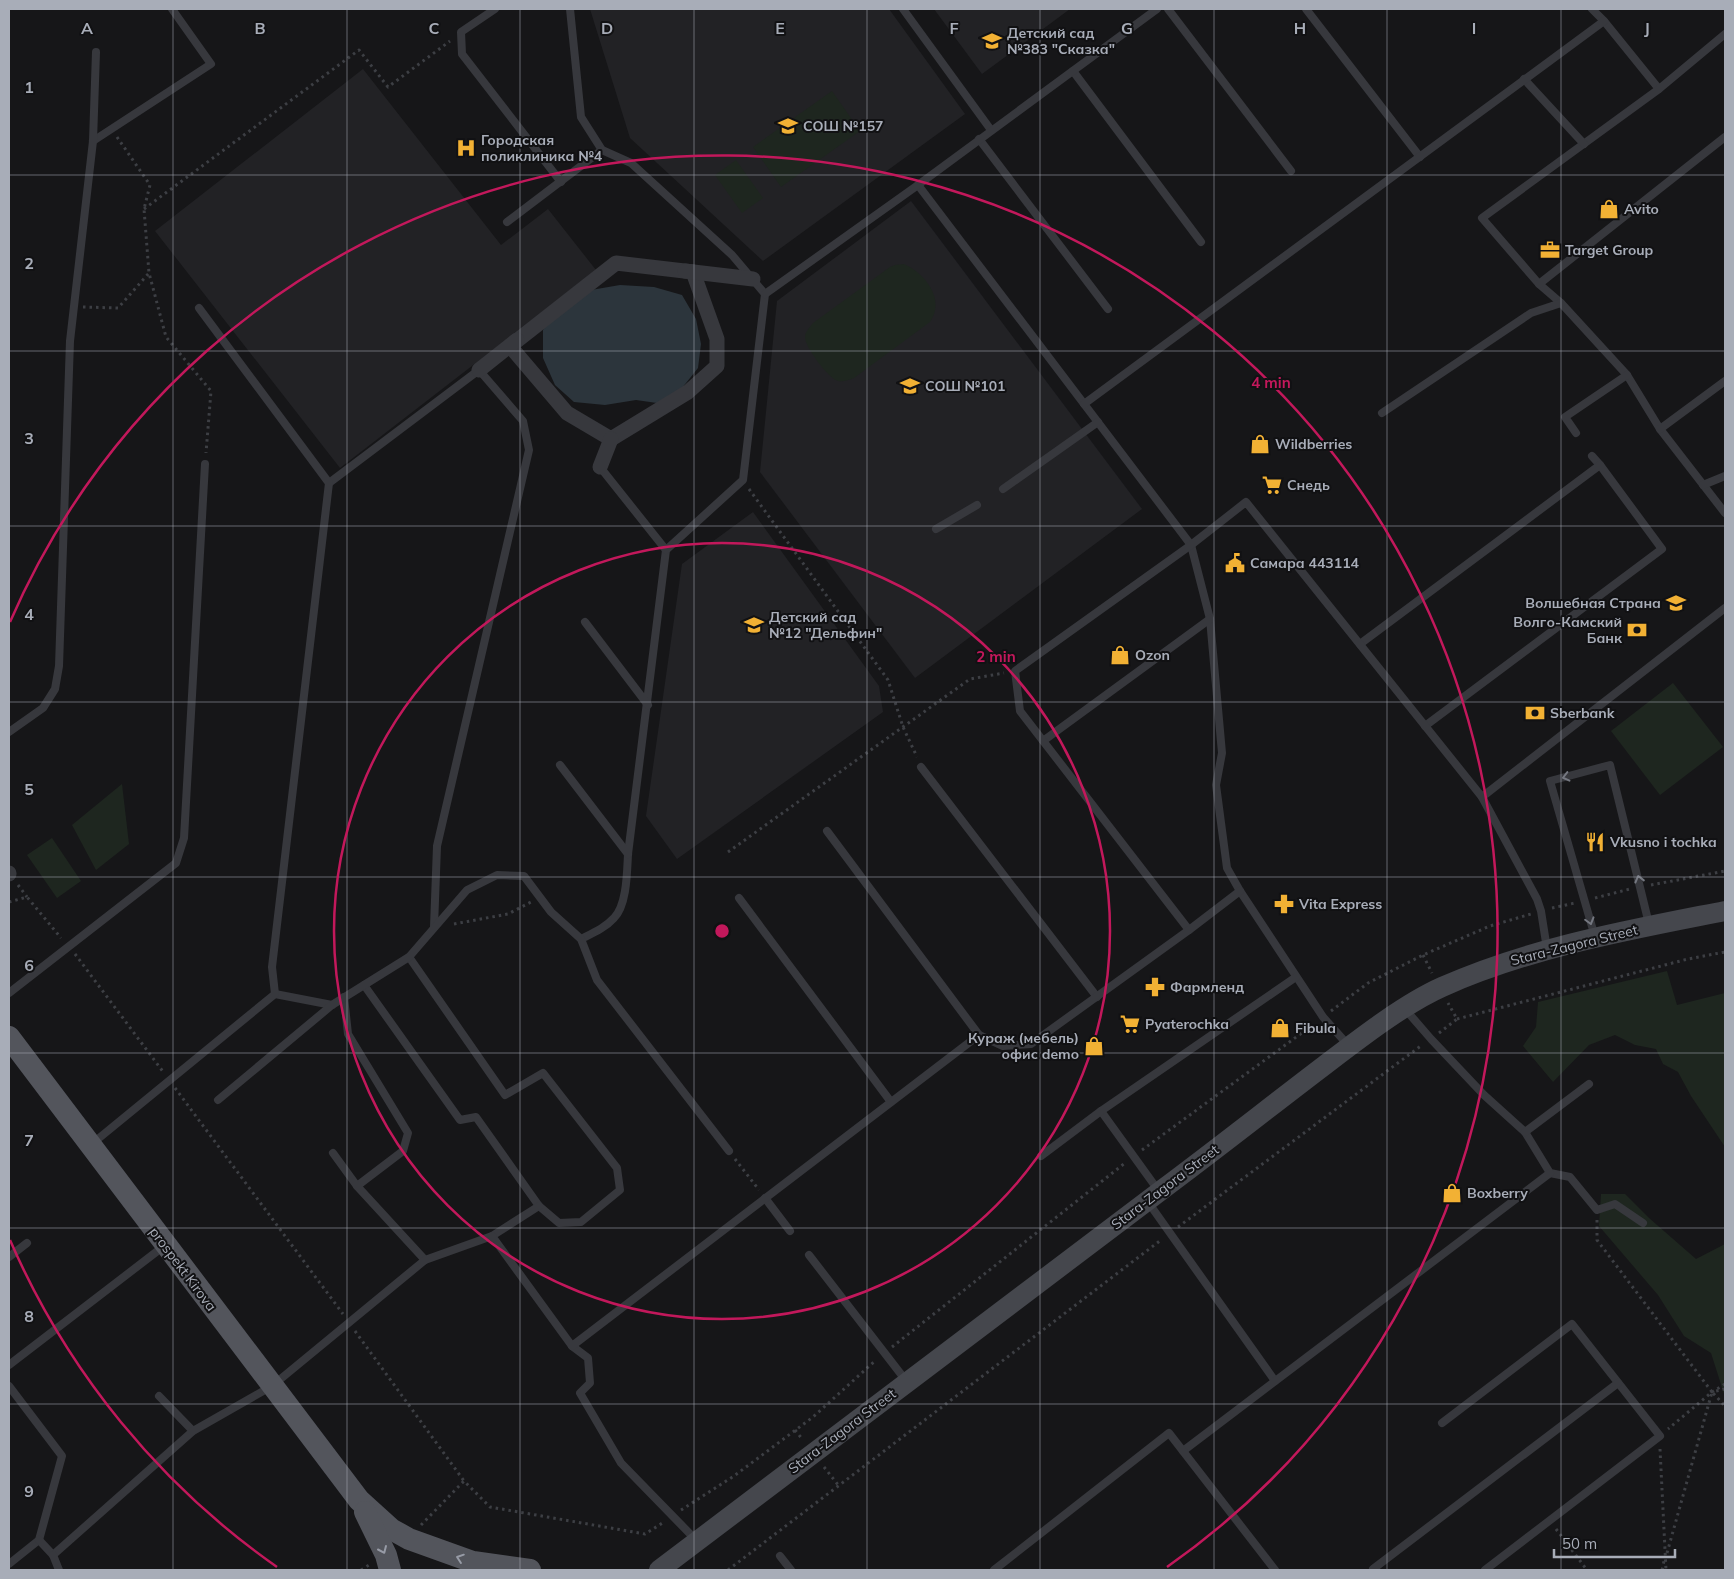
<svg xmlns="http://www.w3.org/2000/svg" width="1734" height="1579" font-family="Mulish,sans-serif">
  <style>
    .built { fill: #222225 }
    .green { fill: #1e261f }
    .water { fill: #2c353c }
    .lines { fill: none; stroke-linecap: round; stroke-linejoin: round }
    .path { stroke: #3d3f44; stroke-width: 3; stroke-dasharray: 2.5 4; stroke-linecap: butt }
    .lane { stroke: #37383d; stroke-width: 8 }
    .street { stroke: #37383d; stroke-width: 15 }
    .secondary { stroke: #45474d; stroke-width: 20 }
    .primary { stroke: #53555c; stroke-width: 22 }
    .oneway { stroke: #757881 }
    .oneway2 { stroke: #979ba6 }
    .grid { fill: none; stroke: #a8adb8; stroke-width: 1; stroke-opacity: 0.55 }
    .ring { fill: none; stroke: #c2185b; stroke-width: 2.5 }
    .labels { text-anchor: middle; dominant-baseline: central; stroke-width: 4; stroke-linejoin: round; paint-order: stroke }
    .poi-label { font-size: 14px; font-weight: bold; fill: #a8adb8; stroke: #111113; text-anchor: start }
    .street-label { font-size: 14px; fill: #a8adb8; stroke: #111113 }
    .grid-label { font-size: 16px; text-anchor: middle; font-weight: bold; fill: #a8adb8; stroke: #111113; stroke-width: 4; stroke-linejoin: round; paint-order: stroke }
    .centre { fill: #c2185b; stroke: #111113; stroke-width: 2.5 }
    .ring-label { font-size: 15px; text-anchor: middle; font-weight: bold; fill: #c2185b; stroke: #111113; stroke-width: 4; stroke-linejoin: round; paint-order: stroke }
  </style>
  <rect width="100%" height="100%" fill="#161618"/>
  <g class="built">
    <polygon points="590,9 889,9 965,114 763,261 630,138"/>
    <polygon points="934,9 1070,9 982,74"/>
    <polygon points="363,69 501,245 548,209 596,270 340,468 155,231"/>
    <polygon points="911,201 1142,509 915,678 760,472 777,301"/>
    <polygon points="753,512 879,686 883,712 677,859 646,816 682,564"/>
  </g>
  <g class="green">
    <polygon points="832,91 860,131 781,187 753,147"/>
    <polygon points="736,160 763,198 742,213 715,175"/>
    <path d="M 904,264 C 925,273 946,300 930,322 L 854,378 C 849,380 843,382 838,381 C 828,378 805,347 805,337 C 805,332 810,327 813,323 L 890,267 L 895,265 Z"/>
    <polygon points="1673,683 1723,747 1660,795 1611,731"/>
    <polygon points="122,784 129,844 96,870 72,825"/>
    <polygon points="52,838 81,881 57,898 27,855"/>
    <polygon points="1667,971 1677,1005 1725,993 1725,1147 1691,1096 1678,1072 1663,1064 1656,1049 1635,1045 1615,1035 1589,1045 1553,1082 1523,1046 1536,1027 1538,1002"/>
    <polygon points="1601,1194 1625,1194 1649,1218 1696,1259 1725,1244 1725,1397 1711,1353 1684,1336 1658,1295 1599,1226"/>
  </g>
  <polygon class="water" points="620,285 654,287 682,295 696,319 701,344 698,368 682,388 657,403 636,400 605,405 574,402 555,385 543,358 543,330 559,307 591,290"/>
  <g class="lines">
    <g class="path">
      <polyline points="117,137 150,185 144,209 149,273"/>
      <polyline points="144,209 359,50 388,87 450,41"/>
      <polyline points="83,307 118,308 149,273 166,337 211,391 206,453"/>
      <polyline points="749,489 888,680 903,727 917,757"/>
      <polyline points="728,852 970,679 1004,673"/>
      <polyline points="18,885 27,897"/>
      <polyline points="1651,885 1725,871"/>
      <polyline points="1595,898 1630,889"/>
      <polyline points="9,902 27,897 61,938"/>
      <polyline points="1552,908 1575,903"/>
      <polyline points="454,924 508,914 531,902"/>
      <polyline points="75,954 164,1073"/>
      <polyline points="1423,955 1432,973"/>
      <polyline points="1331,1011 1368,983 1423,955 1490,926 1531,914"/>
      <polyline points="1457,1019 1688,959 1725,952"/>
      <polyline points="1439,1033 1457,1019 1448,1003"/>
      <polyline points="175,1088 343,1314"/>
      <polyline points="1142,1150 1314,1024"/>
      <polyline points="735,1159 759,1190"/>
      <polyline points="1597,1220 1597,1240 1712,1392 1668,1429"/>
      <polyline points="1178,1227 1422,1045"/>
      <polyline points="355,1331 464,1481"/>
      <polyline points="892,1347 1125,1163"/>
      <polyline points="1725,1384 1712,1392 1725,1389"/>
      <polyline points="795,1430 803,1440"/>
      <polyline points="1660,1449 1666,1570"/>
      <polyline points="824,1467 839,1486"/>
      <polyline points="681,1510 734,1476 813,1417 876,1360"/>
      <polyline points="421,1525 464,1481 490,1507 645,1534 664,1522"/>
      <polyline points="1556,1529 1587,1570"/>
      <polyline points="1667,1553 1712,1392 1725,1406"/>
      <polyline points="361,1570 369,1565"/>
      <polyline points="728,1570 1161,1240"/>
      <polyline points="1662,1570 1664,1561"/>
    </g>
    <g class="lane">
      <polyline points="495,9 461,32 462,54 561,182"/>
      <path d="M 570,9 L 581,117 L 602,150 L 631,163 L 732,255 L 765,294 L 743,480 L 666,550 L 628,854 C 627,872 627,905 614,918 C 605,928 593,933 581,939"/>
      <polyline points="903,9 991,130"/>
      <polyline points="1168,9 1291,171"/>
      <polyline points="1306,9 1420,157"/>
      <polyline points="1592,9 1604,21 1659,89"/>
      <polyline points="1725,34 1659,89 1482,218 1539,284 1561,303 1627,375 1660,429 1725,513"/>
      <polyline points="1073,71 1201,242"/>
      <polyline points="1524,79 1584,144"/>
      <polyline points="979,139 1108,309"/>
      <polyline points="93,141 211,64 172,9"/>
      <polyline points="918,185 1191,545 1210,619 1222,753 1216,785 1227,868 1240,891 1323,1017 1348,1045"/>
      <polyline points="507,222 602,150"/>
      <polyline points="1539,284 1725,137"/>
      <polyline points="765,294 918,185 1157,9"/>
      <polyline points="1084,404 1604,21"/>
      <polyline points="1382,413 1531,313 1561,303"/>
      <polyline points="1660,429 1725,381"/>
      <polyline points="1576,433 1565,417 1627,375"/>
      <polyline points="1592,456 1600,465"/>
      <polyline points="600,467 666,550"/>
      <polyline points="329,483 479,370 523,421 529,450 437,846 434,927"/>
      <polyline points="1703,485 1725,476"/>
      <polyline points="1003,489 1098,422"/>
      <polyline points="936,529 977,505"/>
      <polyline points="585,622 648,705"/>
      <polyline points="1360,644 1600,465 1662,549 1425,726"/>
      <polyline points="9,732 43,708 55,689 59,666 70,341 93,141 96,52"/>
      <polyline points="1043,741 1210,619"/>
      <polyline points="560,765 628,854"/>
      <polyline points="921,767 1097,997"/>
      <polyline points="1482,797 1725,608"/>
      <polyline points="827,831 979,1035"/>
      <polyline points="739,898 891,1102"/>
      <polyline points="1189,930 1020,711 1015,671 1191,545 1246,502 1482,797 1537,899 1541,911 1547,949"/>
      <polyline points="1595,937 1550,781 1610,765 1649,924"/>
      <polyline points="364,985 460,1120 476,1117 539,1206 559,1223 581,1222 620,1190 617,1168 543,1073 505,1095 409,957"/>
      <polyline points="9,993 176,863 184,838 205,464"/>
      <polyline points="275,994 332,1005"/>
      <polyline points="344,997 348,1034 408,1133 403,1151 357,1186"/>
      <polyline points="1405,1009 1431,1039 1484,1095 1525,1132 1550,1173 1570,1177 1597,1210 1615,1204 1643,1223"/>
      <polyline points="218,1100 332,1005 409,957 467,890 497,875 524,876 551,912 581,939 597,980 729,1151"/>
      <polyline points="1101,1111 1158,1190"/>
      <polyline points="1525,1132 1589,1084"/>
      <polyline points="93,1143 275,994 272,967 329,483 199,308"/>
      <polyline points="333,1153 357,1186 425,1260"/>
      <polyline points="1041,1156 1101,1111 1296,977"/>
      <polyline points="765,1198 790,1231"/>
      <polyline points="1148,1202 1275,1381"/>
      <polyline points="492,1236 539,1206"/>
      <polyline points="809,1255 907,1382"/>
      <polyline points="9,1257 27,1243"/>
      <polyline points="572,1346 588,1358 590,1383 580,1393 621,1463 696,1540"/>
      <polyline points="9,1365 164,1246"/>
      <polyline points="9,1386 62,1456 39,1540 9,1564"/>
      <polyline points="159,1396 193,1431"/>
      <polyline points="1442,1423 1572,1324 1660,1436 1485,1570"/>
      <polyline points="1183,1451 1550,1173"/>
      <polyline points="39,1540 53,1555 193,1431 272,1386 425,1260 492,1236 572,1346 979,1035 1003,1046 1031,1044 1189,930 1240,891"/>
      <polyline points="53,1555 59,1570"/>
      <polyline points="780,1556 791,1570"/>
      <polyline points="1373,1569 1618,1383"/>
      <polyline points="994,1570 1169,1433 1275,1570"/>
    </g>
    <g class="street">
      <polygon points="616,263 693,272 717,339 717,366 688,392 611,439 567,413 510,346"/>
      <polyline points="685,271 753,279"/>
      <polyline points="479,370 517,340"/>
      <polyline points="600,467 611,439"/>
      <polyline points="9,874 9,873"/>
    </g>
    <path class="secondary" d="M 659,1570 C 827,1443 995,1316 1163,1189 C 1218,1148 1271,1106 1325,1065 C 1359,1039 1404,1004 1442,987 C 1532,947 1629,930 1725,911"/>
    <g class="primary">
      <polyline points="9,1037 359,1500 391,1529 409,1539 473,1562 530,1570"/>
      <polyline points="365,1512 386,1555 390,1570"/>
    </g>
  </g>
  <defs><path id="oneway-chevron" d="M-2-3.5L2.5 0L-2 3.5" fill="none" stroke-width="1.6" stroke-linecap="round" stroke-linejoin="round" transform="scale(1.25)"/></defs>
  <g class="oneway">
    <use href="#oneway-chevron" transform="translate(1566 777) rotate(166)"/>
    <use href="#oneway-chevron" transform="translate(1639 879) rotate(-104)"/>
    <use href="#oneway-chevron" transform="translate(1590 921) rotate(74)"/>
  </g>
  <g class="oneway2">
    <use href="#oneway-chevron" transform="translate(383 1550) rotate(66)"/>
    <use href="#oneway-chevron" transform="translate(460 1558) rotate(-161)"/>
  </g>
  <path class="grid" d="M 173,9 L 173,1570M 347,9 L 347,1570M 520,9 L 520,1570M 694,9 L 694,1570M 867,9 L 867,1570M 1040,9 L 1040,1570M 1214,9 L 1214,1570M 1387,9 L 1387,1570M 1561,9 L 1561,1570M 9,175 L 1725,175M 9,351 L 1725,351M 9,526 L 1725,526M 9,702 L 1725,702M 9,877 L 1725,877M 9,1053 L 1725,1053M 9,1228 L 1725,1228M 9,1404 L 1725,1404"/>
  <g class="ring">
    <circle cx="722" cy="931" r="388"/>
    <path d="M277 1567A776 776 0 0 1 10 1240M10 622A776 776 0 1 1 1167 1567"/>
  </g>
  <defs>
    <symbol id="school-bare" viewBox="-9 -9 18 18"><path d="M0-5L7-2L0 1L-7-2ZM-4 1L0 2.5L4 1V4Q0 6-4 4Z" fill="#f2b134" stroke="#111113" stroke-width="2.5" paint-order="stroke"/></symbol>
    <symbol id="hospital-bare" viewBox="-9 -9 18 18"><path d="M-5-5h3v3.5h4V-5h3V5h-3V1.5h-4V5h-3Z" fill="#f2b134" stroke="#111113" stroke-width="2.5" paint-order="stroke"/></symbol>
    <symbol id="shop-bare" viewBox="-9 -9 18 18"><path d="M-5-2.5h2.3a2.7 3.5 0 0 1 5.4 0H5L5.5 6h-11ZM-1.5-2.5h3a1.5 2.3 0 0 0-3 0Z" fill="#f2b134" stroke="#111113" stroke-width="2.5" paint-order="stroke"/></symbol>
    <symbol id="office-bare" viewBox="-9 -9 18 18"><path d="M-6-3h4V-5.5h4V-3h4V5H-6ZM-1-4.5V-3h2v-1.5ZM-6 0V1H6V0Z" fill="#f2b134" stroke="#111113" stroke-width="2.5" paint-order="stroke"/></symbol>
    <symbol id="supermarket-bare" viewBox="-9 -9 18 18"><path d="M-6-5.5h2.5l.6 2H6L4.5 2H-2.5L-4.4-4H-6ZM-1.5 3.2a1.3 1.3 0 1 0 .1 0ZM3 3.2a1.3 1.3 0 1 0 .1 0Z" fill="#f2b134" stroke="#111113" stroke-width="2.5" paint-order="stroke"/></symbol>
    <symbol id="civic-bare" viewBox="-9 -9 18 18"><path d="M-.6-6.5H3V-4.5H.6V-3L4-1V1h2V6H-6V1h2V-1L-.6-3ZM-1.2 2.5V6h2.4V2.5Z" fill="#f2b134" stroke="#111113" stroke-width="2.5" paint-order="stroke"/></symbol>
    <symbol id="bank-bare" viewBox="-9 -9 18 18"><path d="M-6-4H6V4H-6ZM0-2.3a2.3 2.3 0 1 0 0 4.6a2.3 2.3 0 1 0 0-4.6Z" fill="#f2b134" stroke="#111113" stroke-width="2.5" paint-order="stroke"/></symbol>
    <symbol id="restaurant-bare" viewBox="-9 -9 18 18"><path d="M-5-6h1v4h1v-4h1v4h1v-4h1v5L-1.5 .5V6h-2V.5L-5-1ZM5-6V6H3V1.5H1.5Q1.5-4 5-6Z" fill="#f2b134" stroke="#111113" stroke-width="2.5" paint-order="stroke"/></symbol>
    <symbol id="pharmacy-bare" viewBox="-9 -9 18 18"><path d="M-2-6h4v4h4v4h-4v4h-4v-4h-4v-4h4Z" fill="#f2b134" stroke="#111113" stroke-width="2.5" paint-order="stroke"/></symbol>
  </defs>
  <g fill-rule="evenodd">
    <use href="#school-bare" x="978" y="27" width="28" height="28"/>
    <use href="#school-bare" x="774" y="112" width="28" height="28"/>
    <use href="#hospital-bare" x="452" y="134" width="28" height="28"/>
    <use href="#shop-bare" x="1595" y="195" width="28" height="28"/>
    <use href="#office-bare" x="1536" y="236" width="28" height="28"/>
    <use href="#school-bare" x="896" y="372" width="28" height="28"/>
    <use href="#shop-bare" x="1246" y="430" width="28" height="28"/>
    <use href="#supermarket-bare" x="1258" y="471" width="28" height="28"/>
    <use href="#civic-bare" x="1221" y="549" width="28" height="28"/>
    <use href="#school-bare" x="1662" y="589" width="28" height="28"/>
    <use href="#school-bare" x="740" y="611" width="28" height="28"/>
    <use href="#bank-bare" x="1623" y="616" width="28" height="28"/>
    <use href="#shop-bare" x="1106" y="641" width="28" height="28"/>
    <use href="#bank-bare" x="1521" y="699" width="28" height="28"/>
    <use href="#restaurant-bare" x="1581" y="828" width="28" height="28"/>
    <use href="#pharmacy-bare" x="1270" y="890" width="28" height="28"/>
    <use href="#pharmacy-bare" x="1141" y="973" width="28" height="28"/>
    <use href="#supermarket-bare" x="1116" y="1010" width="28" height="28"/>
    <use href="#shop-bare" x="1266" y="1014" width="28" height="28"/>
    <use href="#shop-bare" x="1080" y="1032" width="28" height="28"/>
    <use href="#shop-bare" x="1438" y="1179" width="28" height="28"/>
  </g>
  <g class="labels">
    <g class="poi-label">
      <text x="1007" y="33">Детский сад<tspan x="1007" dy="16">№383 "Сказка"</tspan></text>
      <text x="803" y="126">СОШ №157</text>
      <text x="481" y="140">Городская<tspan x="481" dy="16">поликлиника №4</tspan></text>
      <text x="1624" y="209">Avito</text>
      <text x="1565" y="250">Target Group</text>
      <text x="925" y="386">СОШ №101</text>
      <text x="1275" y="444">Wildberries</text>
      <text x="1287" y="485">Снедь</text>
      <text x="1250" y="563">Самара 443114</text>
      <text x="1661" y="603" text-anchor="end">Волшебная Страна</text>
      <text x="769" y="617">Детский сад<tspan x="769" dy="16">№12 "Дельфин"</tspan></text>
      <text x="1622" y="622" text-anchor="end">Волго-Камский<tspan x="1622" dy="16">Банк</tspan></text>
      <text x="1135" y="655">Ozon</text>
      <text x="1550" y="713">Sberbank</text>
      <text x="1610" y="842">Vkusno i tochka</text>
      <text x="1299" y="904">Vita Express</text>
      <text x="1170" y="987">Фармленд</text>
      <text x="1145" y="1024">Pyaterochka</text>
      <text x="1295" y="1028">Fibula</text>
      <text x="1079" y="1038" text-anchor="end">Кураж (мебель)<tspan x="1079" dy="16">офис demo</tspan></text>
      <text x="1467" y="1193">Boxberry</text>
    </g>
    <g class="street-label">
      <text transform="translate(1574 945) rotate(-14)">Stara-Zagora Street</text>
      <text transform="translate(1165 1187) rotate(-37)">Stara-Zagora Street</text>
      <text transform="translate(183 1269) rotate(53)">prospekt Kirova</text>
      <text transform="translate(842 1431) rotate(-37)">Stara-Zagora Street</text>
    </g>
  </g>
  <g class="grid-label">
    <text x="87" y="34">A</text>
    <text x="260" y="34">B</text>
    <text x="434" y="34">C</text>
    <text x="607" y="34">D</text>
    <text x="780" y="34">E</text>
    <text x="954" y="34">F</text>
    <text x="1127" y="34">G</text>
    <text x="1300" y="34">H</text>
    <text x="1474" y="34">I</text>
    <text x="1647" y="34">J</text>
    <text x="29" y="93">1</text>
    <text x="29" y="269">2</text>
    <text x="29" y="444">3</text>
    <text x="29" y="620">4</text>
    <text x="29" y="795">5</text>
    <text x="29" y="971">6</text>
    <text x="29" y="1146">7</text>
    <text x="29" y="1322">8</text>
    <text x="29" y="1497">9</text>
  </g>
  <circle cx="722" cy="931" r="8" class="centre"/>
  <g class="ring-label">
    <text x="1271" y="388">4 min</text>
    <text x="996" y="662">2 min</text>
  </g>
  <rect width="1734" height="1579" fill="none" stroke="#a8adb8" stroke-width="20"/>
  <path d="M1554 1549v8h121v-8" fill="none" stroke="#a8adb8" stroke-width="2.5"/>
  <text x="1562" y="1549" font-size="15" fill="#a8adb8" stroke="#111113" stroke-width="4" paint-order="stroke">50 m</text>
</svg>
